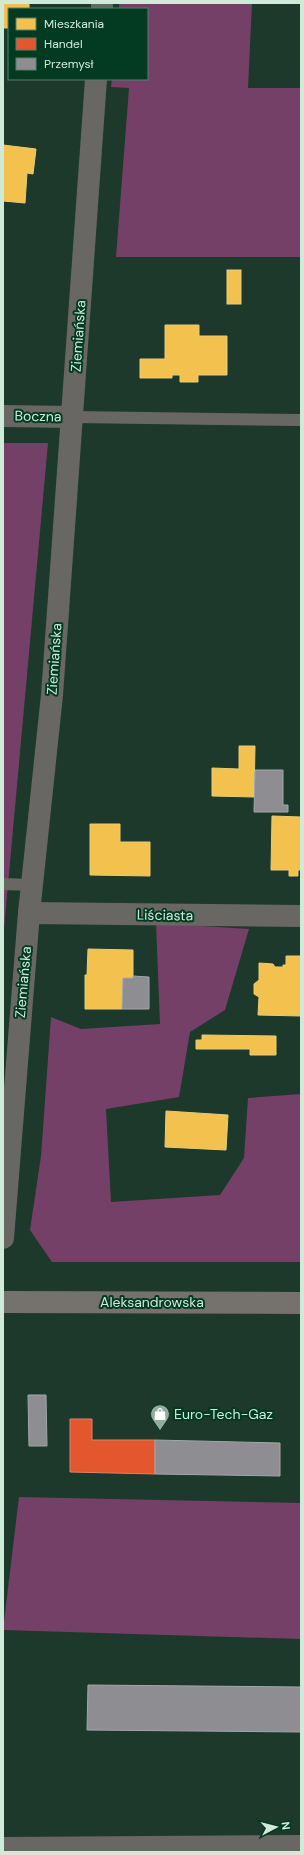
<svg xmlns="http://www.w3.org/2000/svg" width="304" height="1855" font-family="'DM Sans',sans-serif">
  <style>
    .green { fill: #744068 }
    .homes { fill: #f2c14e; stroke: #e8cd78 }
    .shops { fill: #e4572e; stroke: #de8362 }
    .industry { fill: #8d8d92; stroke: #a1a9a8 }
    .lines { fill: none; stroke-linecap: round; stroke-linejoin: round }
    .lane { stroke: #696763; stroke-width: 12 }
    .street { stroke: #696763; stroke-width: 22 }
    .secondary { stroke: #75716c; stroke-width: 22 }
    .labels { text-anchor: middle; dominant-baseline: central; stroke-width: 4; stroke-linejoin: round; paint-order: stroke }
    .street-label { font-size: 14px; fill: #d0eada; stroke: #023a22 }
    .poi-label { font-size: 14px; fill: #d0eada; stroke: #023a22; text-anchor: start }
  </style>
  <rect width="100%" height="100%" fill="#1c392b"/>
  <g class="green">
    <polygon points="119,3 252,3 248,88 301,88 301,257 116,257 129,88 111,87 112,79 147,79 147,9 119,9"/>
    <polygon points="3,443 48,443 3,940"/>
    <polygon points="156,923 249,929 225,1010 190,1032 179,1097 106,1109 111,1202 220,1195 244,1158 248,1098 301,1094 301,1262 52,1262 30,1230 41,1156 51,1017 81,1029 160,1024"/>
    <polygon points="19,1497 301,1503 301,1639 3,1630"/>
  </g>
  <g class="homes">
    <polygon points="3,3 29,3 29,9 9,9 9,28 3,28"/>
    <polygon points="3,145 36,149 33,174 27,173 25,203 3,201"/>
    <rect x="227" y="270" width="14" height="34"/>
    <polygon points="165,325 199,325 199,336 227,336 227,375 198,375 198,382 180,382 180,375 172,375 172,378 140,378 140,359 165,359"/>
    <polygon points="239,746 255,746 254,797 212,796 212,768 239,769"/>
    <polygon points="272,816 301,817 301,870 298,870 298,876 289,876 289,870 271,870"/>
    <polygon points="90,824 120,824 120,842 150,842 150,876 90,875"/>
    <polygon points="88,949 133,950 133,978 123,978 122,1009 85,1009 85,975 87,975"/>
    <polygon points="286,956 301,956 301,1016 258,1015 259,997 254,994 254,984 259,980 259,963 273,964 275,967 283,967 283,965 286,965"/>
    <polygon points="202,1035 276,1036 276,1055 250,1055 250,1049 196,1049 196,1040 202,1040"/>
    <polygon points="166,1111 228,1115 226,1150 165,1147"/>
  </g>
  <polygon class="shops" points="70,1419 92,1419 92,1440 155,1440 155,1474 70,1472"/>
  <g class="industry">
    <polygon points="255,770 283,770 283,805 288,805 288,812 254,812"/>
    <polygon points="133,976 149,977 149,1009 122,1009 123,978 133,978"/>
    <polygon points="28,1395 46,1395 47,1446 29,1446"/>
    <polygon points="155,1440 280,1443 280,1476 155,1474"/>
    <polygon points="88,1685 301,1687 301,1732 87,1730"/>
  </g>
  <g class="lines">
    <g class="lane">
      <polyline points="73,417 301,420"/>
      <polyline points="3,884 32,885"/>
    </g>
    <g class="street">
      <polyline points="102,9 102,3"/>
      <polyline points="3,416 73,417"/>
      <polyline points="29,913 301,916"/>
      <polyline points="3,1238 29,913 52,695 96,79"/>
      <polyline points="3,1848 301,1846"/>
    </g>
    <polyline class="secondary" points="3,1302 301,1303"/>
  </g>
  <defs>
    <symbol id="shop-pin" viewBox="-11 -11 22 30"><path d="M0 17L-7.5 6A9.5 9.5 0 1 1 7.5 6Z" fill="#91ac9d" stroke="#023a22"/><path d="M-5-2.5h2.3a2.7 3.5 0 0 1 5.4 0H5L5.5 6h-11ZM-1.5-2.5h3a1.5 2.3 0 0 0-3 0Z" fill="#fff"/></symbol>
  </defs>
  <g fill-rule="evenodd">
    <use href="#shop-pin" x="149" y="1403" width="22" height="30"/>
  </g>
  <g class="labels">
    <g class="street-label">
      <text transform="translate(78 336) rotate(-86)">Ziemiańska</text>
      <text transform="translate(38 416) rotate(1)">Boczna</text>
      <text transform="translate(54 659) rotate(-86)">Ziemiańska</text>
      <text transform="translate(165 915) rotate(1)">Liściasta</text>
      <text transform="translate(23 982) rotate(-85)">Ziemiańska</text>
      <text x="152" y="1302">Aleksandrowska</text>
    </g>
    <g class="poi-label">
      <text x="174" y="1414">Euro-Tech-Gaz</text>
    </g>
  </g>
  <rect width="304" height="1855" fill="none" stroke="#d0eada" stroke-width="8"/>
  <rect x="8" y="8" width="140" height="72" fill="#023a22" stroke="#54806c"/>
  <rect x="16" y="18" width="20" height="12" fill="#f2c14e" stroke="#54806c"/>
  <text x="44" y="28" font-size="12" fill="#d0eada">Mieszkania</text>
  <rect x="16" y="38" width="20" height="12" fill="#e4572e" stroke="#54806c"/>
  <text x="44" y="48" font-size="12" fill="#d0eada">Handel</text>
  <rect x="16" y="58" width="20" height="12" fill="#8d8d92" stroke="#54806c"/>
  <text x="44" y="68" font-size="12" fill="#d0eada">Przemysł</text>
  <g transform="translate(276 1827) rotate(83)" stroke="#023a22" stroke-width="3" paint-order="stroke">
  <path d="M0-3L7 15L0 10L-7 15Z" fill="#d0eada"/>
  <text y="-6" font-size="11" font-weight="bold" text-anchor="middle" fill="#d0eada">N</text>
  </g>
</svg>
